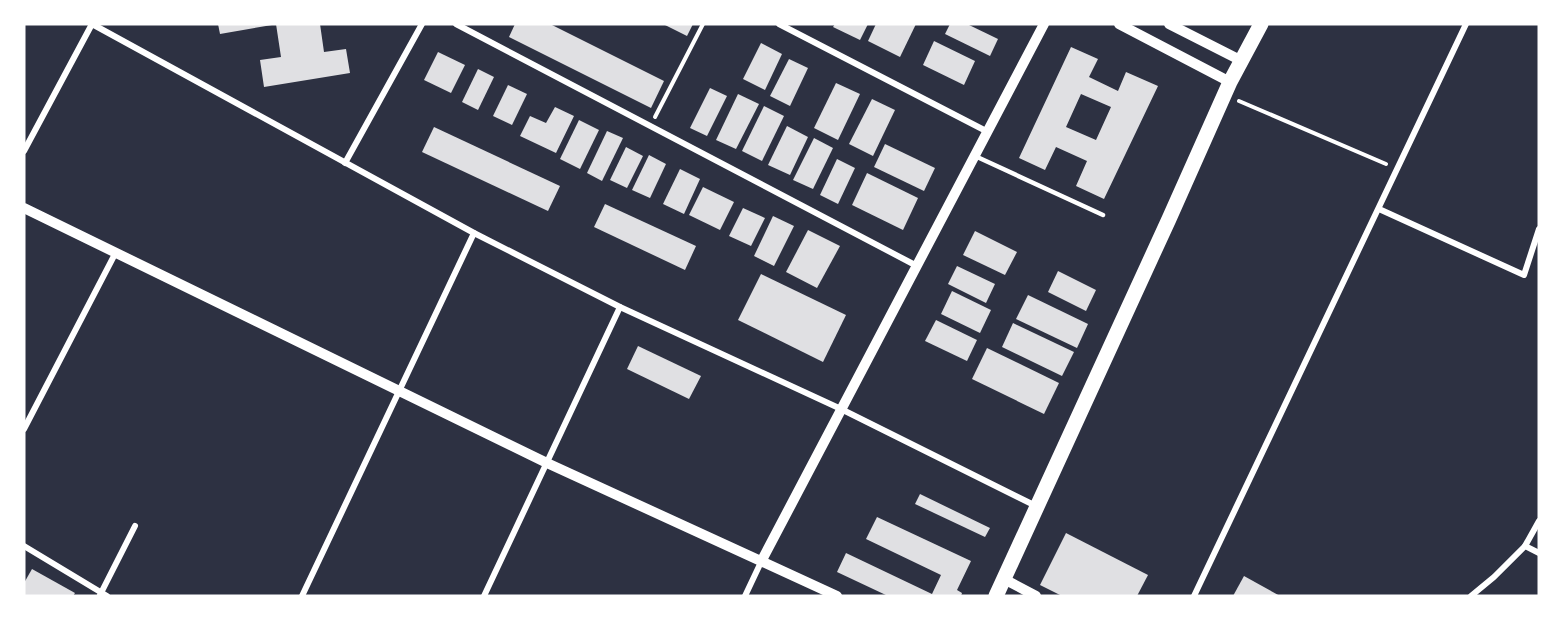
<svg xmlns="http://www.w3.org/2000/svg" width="1563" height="620" font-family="Commissioner,sans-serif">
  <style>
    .building { fill: #e0e0e3; fill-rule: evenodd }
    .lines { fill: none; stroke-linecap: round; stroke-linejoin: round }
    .path { stroke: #fff; stroke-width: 4 }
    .service { stroke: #fff; stroke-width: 4.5 }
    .minor { stroke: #fff; stroke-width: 6 }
    .tertiary { stroke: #fff; stroke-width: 10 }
    .primary { stroke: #fff; stroke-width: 15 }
  </style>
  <rect width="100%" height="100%" fill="#2d3142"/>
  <g class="building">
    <polygon points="218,24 272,24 272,25 220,34"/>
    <polygon points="276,24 320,24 324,52 346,49 350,73 264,87 260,60 281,57"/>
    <polygon points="515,24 550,24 664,81 651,108 509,37"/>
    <polygon points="663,24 693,24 687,36"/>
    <polygon points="835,24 868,24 860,40 833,27"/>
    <polygon points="876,24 916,24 900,57 868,41"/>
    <polygon points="950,24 967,24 998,39 990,56 945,34"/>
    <polygon points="934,41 975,61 964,85 923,65"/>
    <polygon points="761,43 782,54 765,90 743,79"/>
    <path d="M 1071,47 L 1098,59 L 1089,77 L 1118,91 L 1126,72 L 1158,86 L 1104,199 L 1076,186 L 1087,161 L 1056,147 L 1045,170 L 1019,158 ZM 1081,94 L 1111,107 L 1096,140 L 1066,127 Z"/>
    <polygon points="438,52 465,65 451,93 424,80"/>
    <polygon points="789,59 808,68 790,106 770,96"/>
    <polygon points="478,69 494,77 478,110 462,102"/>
    <polygon points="836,83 860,94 838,140 814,128"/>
    <polygon points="508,85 527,94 512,125 493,116"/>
    <polygon points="710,88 727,96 707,136 690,128"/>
    <polygon points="738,94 759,104 736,149 716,140"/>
    <polygon points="872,99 895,110 873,156 849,144"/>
    <polygon points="764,106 784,116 762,161 742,151"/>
    <polygon points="555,107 574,116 556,153 520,136 530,116 546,123"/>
    <polygon points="579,120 599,130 580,169 560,159"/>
    <polygon points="787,126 808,137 790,175 768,165"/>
    <polygon points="434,127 560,186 548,211 422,152"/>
    <polygon points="607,131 623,138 602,181 587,173"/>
    <polygon points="814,138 833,148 813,189 793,180"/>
    <polygon points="885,144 935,168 924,191 874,167"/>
    <polygon points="626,147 643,156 627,188 610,180"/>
    <polygon points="649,155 666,164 650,198 632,190"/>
    <polygon points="837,159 855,168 838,204 820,195"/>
    <polygon points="680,169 700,179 684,214 663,204"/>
    <polygon points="867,173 918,198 903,230 852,205"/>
    <polygon points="703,187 734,202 720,230 689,215"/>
    <polygon points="605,204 696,246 685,270 594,227"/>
    <polygon points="743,208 765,218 751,246 729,236"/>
    <polygon points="773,216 794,226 774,266 754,256"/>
    <polygon points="808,230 840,246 817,288 786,272"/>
    <polygon points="975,231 1017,252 1005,275 963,255"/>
    <polygon points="957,266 995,284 986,303 948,284"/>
    <polygon points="1058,271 1096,290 1086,311 1048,292"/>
    <polygon points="761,274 846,315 823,362 738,320"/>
    <polygon points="952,291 991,310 980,333 941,314"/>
    <polygon points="1028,295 1088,324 1077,348 1016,319"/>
    <polygon points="936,320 977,340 967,361 925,341"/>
    <polygon points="1013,323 1074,352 1062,376 1002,347"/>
    <polygon points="638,346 701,376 689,399 627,369"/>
    <polygon points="987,348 1059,383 1044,414 972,379"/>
    <polygon points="920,494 990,528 985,537 915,504"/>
    <polygon points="877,517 971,561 957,590 962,593 961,596 888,596 837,572 846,553 932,594 941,575 866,539"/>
    <polygon points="1066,533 1148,575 1137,596 1062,596 1040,585"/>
    <polygon points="32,569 75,593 73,596 24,596 24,583"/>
    <polygon points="1244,576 1280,596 1233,596"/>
  </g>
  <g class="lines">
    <g class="path">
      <polyline points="1239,101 1386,164"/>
      <polyline points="655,117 703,24"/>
    </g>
    <polyline class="service" points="975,156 1103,215"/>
    <g class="minor">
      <polyline points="92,24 474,233 620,307 841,409 1036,506"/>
      <polyline points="456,24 917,266"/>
      <polyline points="779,24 988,132"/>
      <polyline points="24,151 92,24"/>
      <polyline points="345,163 422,24"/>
      <polyline points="1379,209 1524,275 1539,229"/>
      <polyline points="24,429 116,252"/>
      <polyline points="24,546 107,596"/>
      <polyline points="1525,546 1539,553"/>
      <polyline points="100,595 135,526"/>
      <polyline points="302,596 474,233"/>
      <polyline points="484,596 620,307"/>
      <polyline points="745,596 762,560"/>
      <polyline points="1194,596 1466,24"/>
      <polyline points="1471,596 1494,577 1525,546 1539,521"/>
    </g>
    <g class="tertiary">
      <polyline points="1119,24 1230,82"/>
      <polyline points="1169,24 1240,60"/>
      <polyline points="24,208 547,463 837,596"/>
      <polyline points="762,560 1044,24"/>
      <polyline points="1004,579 1036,596"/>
    </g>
    <polyline class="primary" points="996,596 1169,219 1230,82 1261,24"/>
  </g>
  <rect width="1563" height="620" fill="none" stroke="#ffffff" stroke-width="51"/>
</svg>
